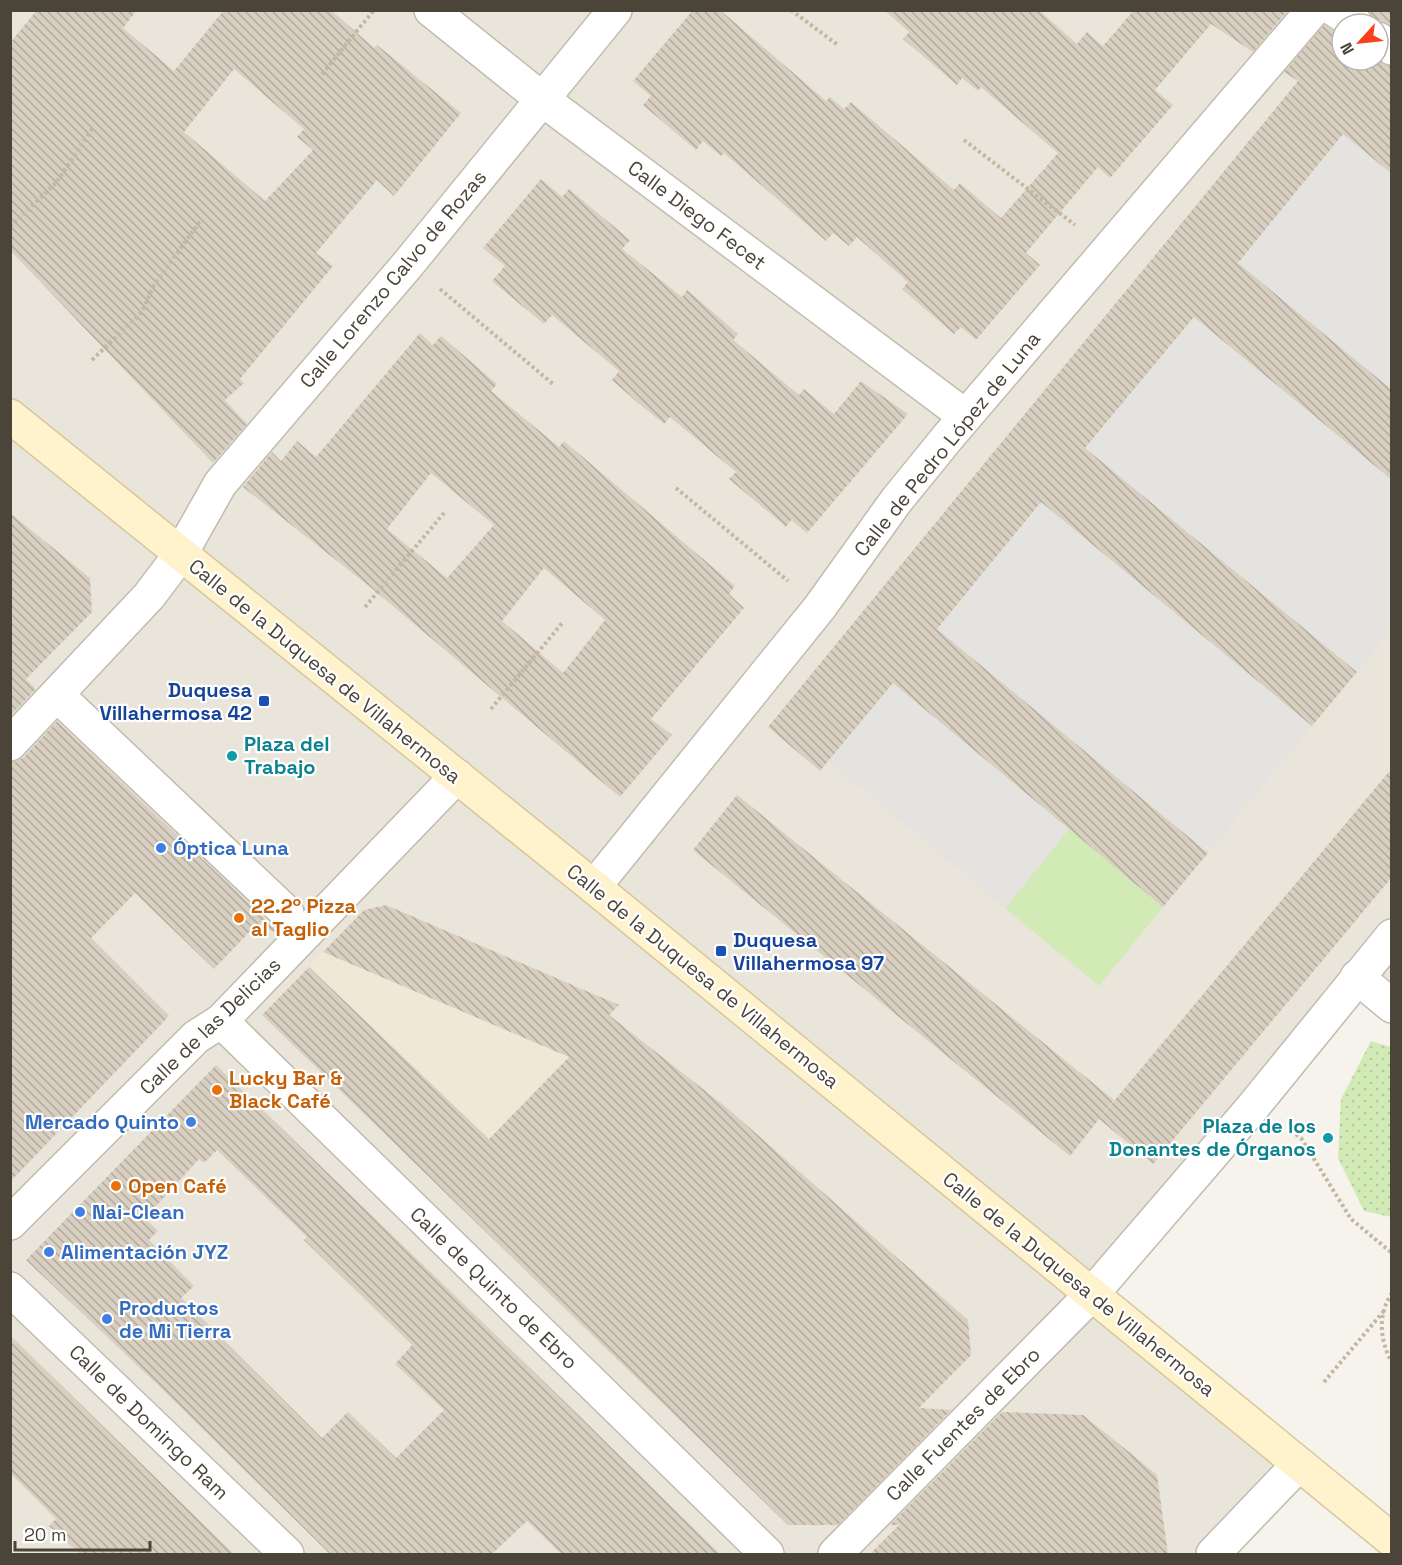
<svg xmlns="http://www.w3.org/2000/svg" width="1402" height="1565" font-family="'Space Grotesk',sans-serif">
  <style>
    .residential { fill: #eae5da; fill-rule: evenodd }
    .education { fill: #efe8d6 }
    .grass { fill: url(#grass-dots) }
    .garden { fill: #d2eab5 }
    .parking { fill: #e5e3e0 }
    .building { fill: url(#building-back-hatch); fill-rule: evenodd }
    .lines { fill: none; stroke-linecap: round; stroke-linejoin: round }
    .street-casing { stroke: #c2bbae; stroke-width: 36 }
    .secondary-casing { stroke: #d6c79b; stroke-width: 36 }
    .path { stroke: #c4b79f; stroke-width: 4; stroke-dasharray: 3 3; stroke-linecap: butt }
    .street { stroke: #fff; stroke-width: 33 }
    .secondary { stroke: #fff3cd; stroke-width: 33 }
    .transit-dot { fill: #1a4fb4; stroke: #fff; stroke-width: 2 }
    .culture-dot { fill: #0f9aa8; stroke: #fff; stroke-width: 2 }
    .shop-dot { fill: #3f7fe0; stroke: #fff; stroke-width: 2 }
    .food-dot { fill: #e8710a; stroke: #fff; stroke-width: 2 }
    .labels { text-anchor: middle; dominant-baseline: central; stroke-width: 4.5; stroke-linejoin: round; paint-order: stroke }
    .street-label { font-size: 20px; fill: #4b4439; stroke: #fff }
    .transit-label { font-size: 20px; font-weight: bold; fill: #164399; stroke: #fff; text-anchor: end }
    .culture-label { font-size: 20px; font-weight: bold; fill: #0d838f; stroke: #fff; text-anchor: start }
    .shop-label { font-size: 20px; font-weight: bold; fill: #366cbe; stroke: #fff; text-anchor: start }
    .food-label { font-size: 20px; font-weight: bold; fill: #c56008; stroke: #fff; text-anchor: start }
  </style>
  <defs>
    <pattern id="grass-dots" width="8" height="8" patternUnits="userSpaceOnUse" patternTransform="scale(1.5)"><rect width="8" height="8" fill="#d2eab5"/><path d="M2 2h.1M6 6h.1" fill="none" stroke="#b6ca9c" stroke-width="1.8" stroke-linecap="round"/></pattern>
    <pattern id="building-back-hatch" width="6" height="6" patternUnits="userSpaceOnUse" patternTransform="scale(1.5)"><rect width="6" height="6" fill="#d8cfc1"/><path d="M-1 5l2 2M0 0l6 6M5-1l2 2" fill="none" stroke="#b1aa9e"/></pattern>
  </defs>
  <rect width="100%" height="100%" fill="#f6f3ec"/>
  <path class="residential" d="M 11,11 L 1391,11 L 1391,1015 L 1359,988 L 1078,1295 L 1303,1478 L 1230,1554 L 11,1554 ZM 1342,24 L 1378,24 L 1378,60 L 1342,60 Z"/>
  <polygon class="education" points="386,905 619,1005 534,1093 455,1202 261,1015 364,910"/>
  <polygon class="grass" points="1371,1041 1391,1047 1391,1217 1364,1211 1338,1158 1341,1099"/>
  <polygon class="garden" points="1069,829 1163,907 1099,986 1005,908"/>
  <g class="parking">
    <polygon points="1343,134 1391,174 1391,390 1237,263"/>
    <polygon points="1194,317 1391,480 1391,630 1357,672 1085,448"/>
    <polygon points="1041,502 1312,726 1208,853 937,629"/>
    <polygon points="893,683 1069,829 1005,908 828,761"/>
  </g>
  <g class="building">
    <path d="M 37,10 L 137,10 L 123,28 L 174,71 L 224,10 L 331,10 L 374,48 L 377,45 L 461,113 L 394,196 L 377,180 L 316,253 L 333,266 L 240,379 L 244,383 L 225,400 L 247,424 L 213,463 L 10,250 L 10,43 ZM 234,69 L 304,129 L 297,137 L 313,150 L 265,201 L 184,132 Z"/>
    <polygon points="693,10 720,10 826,101 830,97 844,109 851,102 954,190 960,183 1001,218 1058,153 981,87 978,91 962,78 957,85 903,39 909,32 884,10 1039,10 1077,44 1087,32 1103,46 1134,10 1288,10 1253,52 1211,24 1155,90 1173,105 1110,178 1098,167 1026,253 1040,265 976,340 961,327 954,334 926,310 902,289 908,282 857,237 849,246 833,233 826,241 724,153 721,156 703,141 696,150 643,105 651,96 633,81"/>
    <polygon points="1368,10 1392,10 1392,25 1379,20 1374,21"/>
    <polygon points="1324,25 1342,37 1342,60 1376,60 1392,67 1392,174 1343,134 1238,263 1392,390 1392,480 1194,317 1085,448 1357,672 1312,726 1041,502 937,629 1208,853 1163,907 893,683 820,771 768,727 1298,81 1284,72"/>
    <polygon points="541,179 562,197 569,189 630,240 622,249 682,297 687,290 714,313 738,334 733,340 799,395 804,389 834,414 861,381 908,414 807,533 791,520 786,527 729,479 736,472 670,417 664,424 637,402 612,380 619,371 552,315 544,324 492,281 505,266 483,248"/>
    <path d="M 420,333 L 433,345 L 441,336 L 497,384 L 491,391 L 559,447 L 564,441 L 735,586 L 729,594 L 744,608 L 651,719 L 672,735 L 620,797 L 369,586 L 243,487 L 272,452 L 281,461 L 297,441 L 316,457 ZM 431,473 L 494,525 L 447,578 L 387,529 ZM 544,568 L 605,620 L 563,673 L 502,621 Z"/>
    <polygon points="10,513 90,578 92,612 26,679 36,689 10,716"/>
    <polygon points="57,721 274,927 282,931 279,934 257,924 214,969 135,893 91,938 169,1016 10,1182 10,762 16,762 24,757"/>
    <polygon points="1392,768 1392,877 1153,1164 1099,1119"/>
    <polygon points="737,795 1114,1100 1070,1156 693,850"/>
    <polygon points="386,905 619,1005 609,1015 727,1108 968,1320 971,1355 919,1408 951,1410 838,1525 788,1525 262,1015 309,967 489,1139 569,1057 323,952 364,910"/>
    <path d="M 216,1065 L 562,1399 L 720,1554 L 561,1554 L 527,1521 L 492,1554 L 330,1554 L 160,1387 L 26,1260 ZM 217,1150 L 307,1237 L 304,1240 L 412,1345 L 395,1364 L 444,1410 L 396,1458 L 348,1412 L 322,1438 L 181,1298 L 194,1286 L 149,1240 L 158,1231 L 145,1218 L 199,1159 L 204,1163 Z"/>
    <polygon points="10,1335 111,1434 234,1554 80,1554 49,1526 56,1519 10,1473"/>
    <polygon points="1002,1412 1083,1415 1139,1460 1157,1475 1168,1554 870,1554 899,1525 890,1525"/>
  </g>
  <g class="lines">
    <defs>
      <g id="street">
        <polyline points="431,10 542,99 965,416"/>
        <polyline points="1335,10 1356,24"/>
        <polyline points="1378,39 1392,48"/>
        <polyline points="57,695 287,913"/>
        <polyline points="10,744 149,596 180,555 220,484 409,263 615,10"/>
        <polyline points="594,887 820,607 896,501 948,437 1313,10"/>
        <polyline points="1357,977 1392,1006"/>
        <polyline points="221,1021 767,1554"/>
        <polyline points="10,1223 196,1037 221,1021 457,776"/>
        <polyline points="10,1289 287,1554"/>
        <polyline points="835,1554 1092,1294 1252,1108 1392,936"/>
        <polyline points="1213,1554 1298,1465"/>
      </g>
      <polyline id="secondary" points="10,416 594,887 1392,1540"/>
    </defs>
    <use href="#street" class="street-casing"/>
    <use href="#secondary" class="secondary-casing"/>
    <g class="path">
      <polyline points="791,10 839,46"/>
      <polyline points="322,74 374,10"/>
      <polyline points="964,140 1075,225"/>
      <polyline points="10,227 56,183 94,126"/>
      <polyline points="440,289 553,384"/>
      <polyline points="92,360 142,312 154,285 201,220"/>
      <polyline points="676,488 788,581"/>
      <polyline points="365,607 444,513"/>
      <polyline points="491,709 563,622"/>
      <polyline points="1291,1131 1301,1138 1351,1219 1392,1253"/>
      <path d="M 1392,1293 C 1377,1316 1380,1340 1392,1363"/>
      <polyline points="1324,1382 1383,1312"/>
    </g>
    <use href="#street" class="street"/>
    <use href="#secondary" class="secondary"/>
  </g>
  <g class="transit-dot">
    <rect x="258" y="695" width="12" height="12" rx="3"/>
    <rect x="715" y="945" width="12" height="12" rx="3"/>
  </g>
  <g class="culture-dot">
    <circle cx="232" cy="756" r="6"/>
    <circle cx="1328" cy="1138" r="6"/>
  </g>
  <g class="shop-dot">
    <circle cx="161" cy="848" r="6"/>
    <circle cx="191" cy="1122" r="6"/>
    <circle cx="80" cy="1212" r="6"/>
    <circle cx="49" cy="1252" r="6"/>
    <circle cx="107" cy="1319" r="6"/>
  </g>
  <g class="food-dot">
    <circle cx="239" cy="918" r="6"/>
    <circle cx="217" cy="1090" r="6"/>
    <circle cx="116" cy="1186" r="6"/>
  </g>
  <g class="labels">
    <g class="street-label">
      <text transform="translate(697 215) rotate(37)">Calle Diego Fecet</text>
      <text transform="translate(393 279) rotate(-50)">Calle Lorenzo Calvo de Rozas</text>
      <text transform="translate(947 444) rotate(-51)">Calle de Pedro López de Luna</text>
      <text transform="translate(325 671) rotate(39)">Calle de la Duquesa de Villahermosa</text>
      <text transform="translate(703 976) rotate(39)">Calle de la Duquesa de Villahermosa</text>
      <text transform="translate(210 1026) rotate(-44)">Calle de las Delicias</text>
      <text transform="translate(1079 1284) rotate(39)">Calle de la Duquesa de Villahermosa</text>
      <text transform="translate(494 1288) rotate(44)">Calle de Quinto de Ebro</text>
      <text transform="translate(149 1422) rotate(44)">Calle de Domingo Ram</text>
      <text transform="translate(963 1424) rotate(-45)">Calle Fuentes de Ebro</text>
    </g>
    <g class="transit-label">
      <text x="252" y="690">Duquesa<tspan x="252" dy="23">Villahermosa 42</tspan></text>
      <text x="733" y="940" text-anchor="start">Duquesa<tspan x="733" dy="23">Villahermosa 97</tspan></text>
    </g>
    <g class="culture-label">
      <text x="244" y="744">Plaza del<tspan x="244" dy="23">Trabajo</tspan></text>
      <text x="1316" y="1126" text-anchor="end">Plaza de los<tspan x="1316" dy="23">Donantes de Órganos</tspan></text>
    </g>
    <g class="shop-label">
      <text x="173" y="848">Óptica Luna</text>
      <text x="179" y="1122" text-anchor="end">Mercado Quinto</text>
      <text x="92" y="1212">Nai-Clean</text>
      <text x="61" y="1252">Alimentación JYZ</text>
      <text x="119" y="1308">Productos<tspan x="119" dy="23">de Mi Tierra</tspan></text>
    </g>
    <g class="food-label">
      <text x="251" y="906">22.2º Pizza<tspan x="251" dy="23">al Taglio</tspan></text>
      <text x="229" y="1078">Lucky Bar &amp;<tspan x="229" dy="23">Black Café</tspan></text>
      <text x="128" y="1186">Open Café</text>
    </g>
  </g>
  <rect width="1402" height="1565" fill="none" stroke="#4b4439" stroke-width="24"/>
  <g transform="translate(1360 42) rotate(243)"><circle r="28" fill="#ffffff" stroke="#b7b4b0" stroke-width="1.5"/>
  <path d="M0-4.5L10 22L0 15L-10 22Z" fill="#fc3f1d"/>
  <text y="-9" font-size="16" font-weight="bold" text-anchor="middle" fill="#4b4439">N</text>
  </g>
  <path d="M15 1541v9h135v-9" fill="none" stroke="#4b4439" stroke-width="3"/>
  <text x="24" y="1541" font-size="18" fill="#4b4439" stroke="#ffffff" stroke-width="4.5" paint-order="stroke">20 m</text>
</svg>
